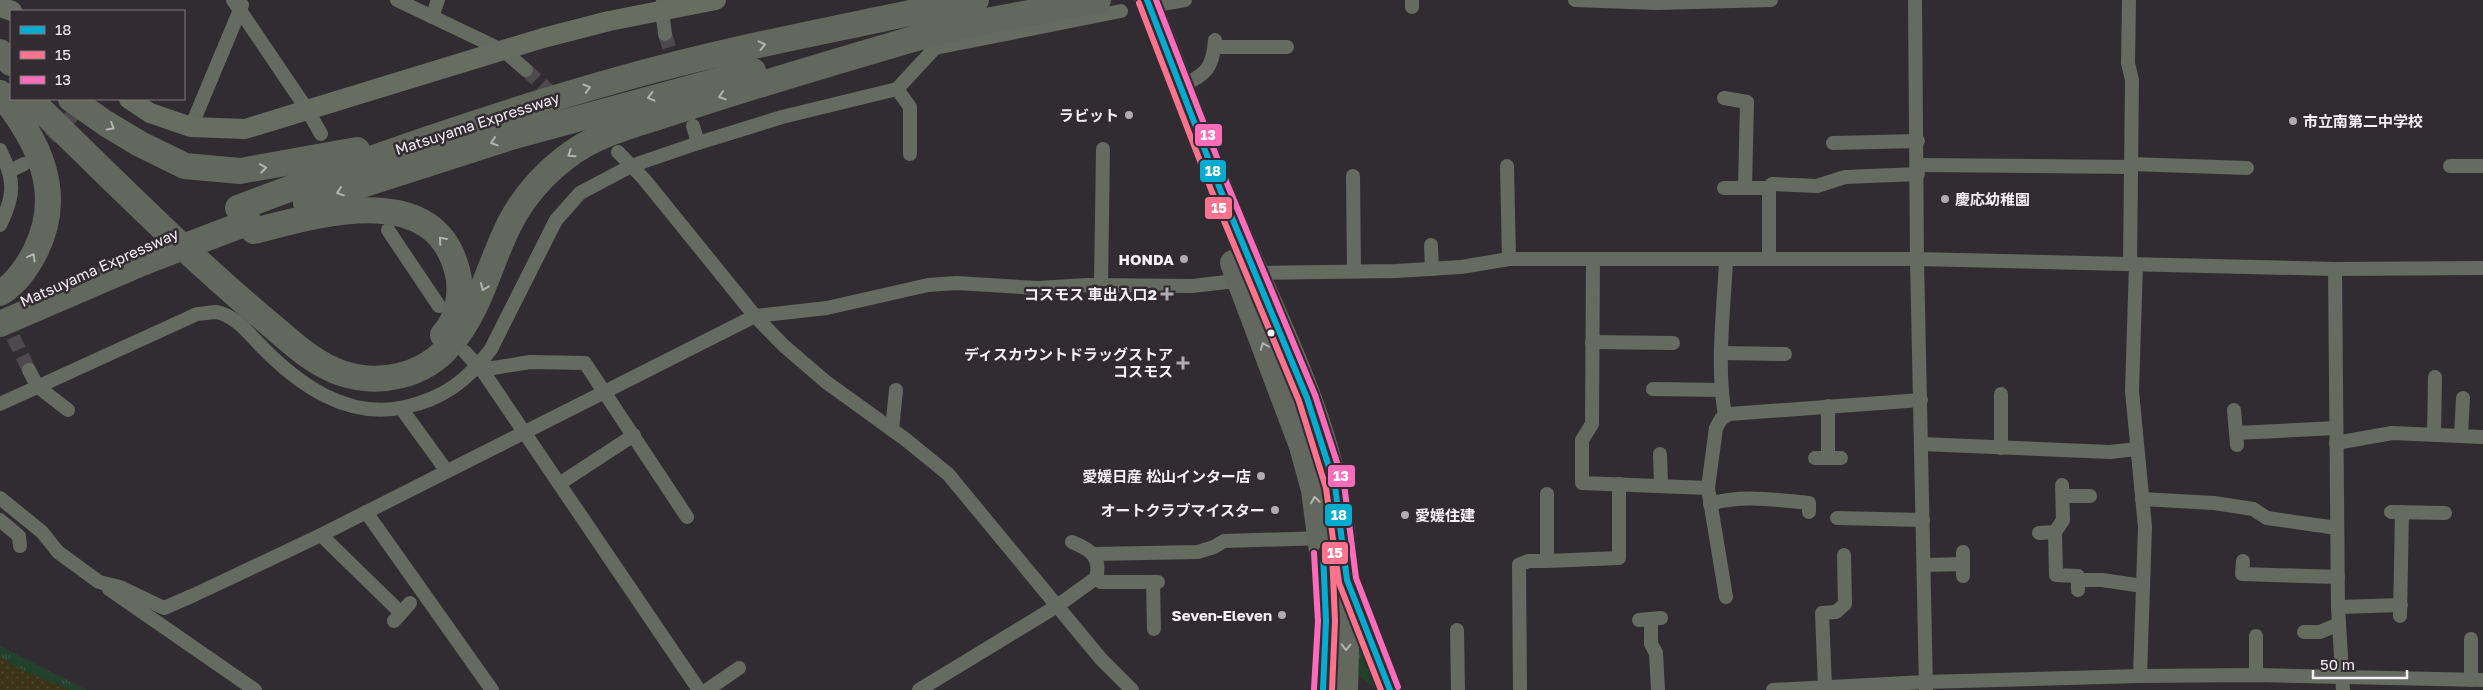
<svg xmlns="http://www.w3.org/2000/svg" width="2483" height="690" font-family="'Golos Text','Noto Sans JP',sans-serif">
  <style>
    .grass { fill: url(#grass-tufts) }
    .sand { fill: url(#sand-dots) }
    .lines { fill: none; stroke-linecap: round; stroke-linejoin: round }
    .street-tunnel { stroke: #4e494e; stroke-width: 14; stroke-dasharray: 14 7; stroke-linecap: butt }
    .street { stroke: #656b60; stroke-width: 14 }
    .secondary { stroke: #686d62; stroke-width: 20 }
    .highway { stroke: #63685f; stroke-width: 26 }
    .highway-bridge { stroke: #63685f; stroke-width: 26 }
    .bus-1-casing { stroke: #322b32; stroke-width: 10 }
    .bus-2-casing { stroke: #322b32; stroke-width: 10 }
    .bus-3-casing { stroke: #322b32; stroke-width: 10 }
    .bus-1 { stroke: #06acd0; stroke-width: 6 }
    .bus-2 { stroke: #fc738d; stroke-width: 6 }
    .bus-3 { stroke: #fb6dba; stroke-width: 6 }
    .oneway { stroke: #b3b3b2 }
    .poi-dot { fill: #b0abb0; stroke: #322b32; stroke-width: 2 }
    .bus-dot { fill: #f5f0f5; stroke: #322b32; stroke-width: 2 }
    .labels { text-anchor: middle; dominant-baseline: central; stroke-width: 5; stroke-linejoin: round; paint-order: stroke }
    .poi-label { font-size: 15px; font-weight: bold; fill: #f5f0f5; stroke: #322b32; text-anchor: end }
    .street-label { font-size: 15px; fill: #f5f0f5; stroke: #322b32 }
    .line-badge { stroke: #322b32; stroke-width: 2 }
    .badge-label { font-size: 14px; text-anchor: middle; font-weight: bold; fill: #fff }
  </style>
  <defs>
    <pattern id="grass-tufts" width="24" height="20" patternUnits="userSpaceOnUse" patternTransform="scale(1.25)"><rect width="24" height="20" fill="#22412a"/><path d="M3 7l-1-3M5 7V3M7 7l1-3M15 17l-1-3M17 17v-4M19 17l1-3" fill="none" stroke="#38543f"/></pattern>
    <pattern id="sand-dots" width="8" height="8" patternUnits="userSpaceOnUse" patternTransform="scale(1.25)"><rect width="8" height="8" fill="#3b3419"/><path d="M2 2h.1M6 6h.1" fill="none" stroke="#4e4830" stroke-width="1.8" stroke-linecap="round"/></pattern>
  </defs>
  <rect width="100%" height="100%" fill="#312c31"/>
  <g class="grass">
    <polygon points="1356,617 1378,686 1375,688 1354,672"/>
    <polygon points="0,646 87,690 69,690 16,667 0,657"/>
  </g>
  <polygon class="sand" points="0,657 16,667 69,690 0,690"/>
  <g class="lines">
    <g class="street-tunnel">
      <polyline points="665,34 676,70"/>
      <polyline points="526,70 558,99"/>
      <polyline points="35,153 85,103"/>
      <polyline points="4,318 29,370"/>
    </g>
    <g class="street">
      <polyline points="233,0 308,111 321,134"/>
      <polyline points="397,0 504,51 526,70"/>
      <polyline points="663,0 662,10 665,34"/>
      <polyline points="1412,0 1412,7"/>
      <polyline points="1575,0 1657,3 1771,0"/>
      <polyline points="1915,0 1917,259 1926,690"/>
      <polyline points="2129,0 2128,63 2132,80 2130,264"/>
      <polyline points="1162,4 1185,0"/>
      <polyline points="432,17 438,0"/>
      <polyline points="1215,47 1287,47"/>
      <polyline points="935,48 1121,11"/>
      <path d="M 1181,86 C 1206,75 1213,68 1215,40"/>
      <polyline points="897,89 910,107 910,154"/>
      <polyline points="1724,98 1747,102 1745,188"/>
      <polyline points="693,126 698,143"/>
      <polyline points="191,127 242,5"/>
      <polyline points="1833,143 1918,141"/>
      <path d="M 0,150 C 15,180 15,195 0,225"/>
      <polyline points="618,152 644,179 755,316 783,345 826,382 905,439 948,474 1101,659 1132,690"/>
      <polyline points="2131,164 2247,168"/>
      <polyline points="1918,165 2131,167"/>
      <polyline points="1507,166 1509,259"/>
      <polyline points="2450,166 2483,166"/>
      <polyline points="10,171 24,164"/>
      <polyline points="1353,176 1354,271"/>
      <polyline points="1724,188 1769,188 1772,184 1817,186 1845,177 1918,174"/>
      <polyline points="1769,188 1769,259"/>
      <polyline points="388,230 439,306"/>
      <polyline points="1431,245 1432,269"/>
      <polyline points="1593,259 1592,424 1582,440 1582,483 1708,488"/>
      <polyline points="2136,264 2132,391 2145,527 2140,676"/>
      <polyline points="2335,269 2338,607 2343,690"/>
      <polyline points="1101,285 1103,149"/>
      <polyline points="1592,342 1673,343"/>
      <polyline points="465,352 484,373 699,690"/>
      <polyline points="1722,353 1785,354"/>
      <polyline points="478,367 493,368 530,362 585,363 687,517"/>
      <polyline points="29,370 37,386 68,410"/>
      <polyline points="1653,389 1722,390"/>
      <polyline points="2001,394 2001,448"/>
      <path d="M 0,404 L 197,314 C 203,314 211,312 216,312 C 235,315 249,334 261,346 C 299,385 348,420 405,407 C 443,399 468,380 491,349 L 556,220 L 580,193 L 631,166 L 698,143 L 782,117 L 897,89 L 935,48 L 933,28"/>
      <polyline points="1828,406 1828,458"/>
      <polyline points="401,408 446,470"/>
      <polyline points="2234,410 2237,445"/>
      <path d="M 1725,415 C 1716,365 1724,310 1726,259"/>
      <polyline points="892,430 896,390"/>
      <polyline points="2236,433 2336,428"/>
      <polyline points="2434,435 2435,377"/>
      <polyline points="2461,436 2463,398"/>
      <polyline points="2336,443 2392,433 2483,437"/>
      <polyline points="1922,444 2110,452 2137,449"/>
      <polyline points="1660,454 1661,486"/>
      <polyline points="1815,458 1841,458"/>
      <polyline points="559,484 634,435"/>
      <polyline points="2062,485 2063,520 2055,532 2056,575 2078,576 2078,590"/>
      <polyline points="1547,494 1547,561 1619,558 1619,484"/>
      <polyline points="2063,496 2090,496"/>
      <polyline points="0,498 42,532 58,552 99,582 120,587 164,608 194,595 321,535 755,316 827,308 928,285 957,283 1038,288 1087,285 1192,286 1227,282 1255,273 1396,271 1461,267 1509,259 1917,259 2335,269 2483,268"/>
      <polyline points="2142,499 2214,503 2253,509 2267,518 2337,528"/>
      <path d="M 1710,504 C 1741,494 1777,500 1809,503 L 1809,512"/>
      <polyline points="366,512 492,690"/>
      <polyline points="2391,512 2445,513"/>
      <polyline points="1837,518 1923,520"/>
      <polyline points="0,520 19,536 20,546"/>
      <polyline points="2039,533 2055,532"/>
      <polyline points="321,535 401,613"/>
      <polyline points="1963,552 1963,576"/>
      <polyline points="1094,554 1198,552 1214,547 1224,541 1325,538"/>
      <polyline points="2243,561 2242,574 2338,577"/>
      <polyline points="1924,565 1963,564"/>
      <polyline points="1096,578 1101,582 1158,582"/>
      <polyline points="2078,580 2102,580 2143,586"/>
      <polyline points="1153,582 1154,629"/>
      <polyline points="109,589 255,690"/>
      <polyline points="1726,597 1708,488 1716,428 1721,419 1729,414 1921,400"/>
      <polyline points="2338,607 2401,605"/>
      <polyline points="2400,616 2402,512"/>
      <polyline points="1651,619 1651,644 1656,653 1658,690"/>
      <polyline points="1639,620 1661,618"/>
      <polyline points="394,621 410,603"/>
      <polyline points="1457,630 1458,690"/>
      <polyline points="2304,632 2320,632 2339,624"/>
      <polyline points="2256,675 2256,636"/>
      <polyline points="2471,680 2471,639"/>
      <polyline points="1825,687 1822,613 1836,612 1845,604 1844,555"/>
      <polyline points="707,690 739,668"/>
      <path d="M 919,690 L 1057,606 L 1096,578 C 1102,556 1089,549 1072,542"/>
      <polyline points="1520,690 1519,565 1528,561 1547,561"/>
      <polyline points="1773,690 1925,682 2140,676 2256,675 2483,680"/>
    </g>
    <g class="secondary">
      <polyline points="0,7 12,11"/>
      <polyline points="129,99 150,113 191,127 245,129 543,38 609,21 716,0"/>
      <polyline points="1348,585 1390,690"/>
    </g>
    <g class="highway">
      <path d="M 1147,0 C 1178,76 1205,154 1237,229 C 1272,312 1316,398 1335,487 C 1349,554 1347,622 1345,690"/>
      <polyline points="965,25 1098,0"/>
      <polyline points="0,52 11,63"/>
      <path d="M 0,93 C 37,139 65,191 36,250 C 28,266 16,284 0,293"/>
      <path d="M 30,99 C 105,172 178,246 258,314 C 284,335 309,362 341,373 C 380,386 424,376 450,345 C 481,309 489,264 510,223 C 523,198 543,175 565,158 C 599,131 645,122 686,108 C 763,83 841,60 920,37"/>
      <polyline points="71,99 105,123 140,144 185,166 240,171 357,150"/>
      <polyline points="306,203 511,137 753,71"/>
      <path d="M 238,208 C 363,161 488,116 617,80 C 715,52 815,33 915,12"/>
      <path d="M 254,231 C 317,215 433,179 457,270 C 463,291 458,319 443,335"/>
      <polyline points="1233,263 1302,446 1314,490 1326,583 1326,653 1323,690"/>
      <polyline points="0,324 144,262"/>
    </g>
    <g class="highway-bridge">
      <polyline points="915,12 976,0"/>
      <polyline points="920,37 965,25"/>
      <polyline points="144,262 249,222"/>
    </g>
    <defs>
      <g id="bus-1">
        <polyline points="1147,0 1220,189 1307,398 1335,486 1347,580 1390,690"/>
        <polyline points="1323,552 1326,621 1323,690"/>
      </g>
      <g id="bus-2">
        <polyline points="1139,3 1212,192 1299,401 1326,488 1339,583 1381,690"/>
        <polyline points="1332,551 1335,621 1332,690"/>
      </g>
      <g id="bus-3">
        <polyline points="1156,0 1228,186 1315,395 1344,484 1356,578 1398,687"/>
        <polyline points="1314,689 1318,621 1314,553"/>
      </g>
    </defs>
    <use href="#bus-1" class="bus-1-casing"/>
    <use href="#bus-2" class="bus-2-casing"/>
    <use href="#bus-3" class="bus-3-casing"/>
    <use href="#bus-1" class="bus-1"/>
    <use href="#bus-2" class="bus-2"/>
    <use href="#bus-3" class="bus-3"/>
  </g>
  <defs><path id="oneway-chevron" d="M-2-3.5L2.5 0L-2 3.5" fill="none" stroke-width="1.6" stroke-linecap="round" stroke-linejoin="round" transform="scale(1.25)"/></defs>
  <g class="oneway">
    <use href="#oneway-chevron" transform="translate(762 45) rotate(-13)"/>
    <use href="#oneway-chevron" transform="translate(587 88) rotate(-16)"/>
    <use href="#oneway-chevron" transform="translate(722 96) rotate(162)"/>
    <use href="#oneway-chevron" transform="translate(651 97) rotate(165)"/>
    <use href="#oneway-chevron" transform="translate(111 127) rotate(31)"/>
    <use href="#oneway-chevron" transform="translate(494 142) rotate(162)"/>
    <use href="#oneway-chevron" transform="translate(571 154) rotate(146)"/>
    <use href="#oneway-chevron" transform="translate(263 168) rotate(-9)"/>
    <use href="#oneway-chevron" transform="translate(340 192) rotate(162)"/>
    <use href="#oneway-chevron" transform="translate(442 240) rotate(-131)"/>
    <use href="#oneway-chevron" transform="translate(32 257) rotate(-61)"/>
    <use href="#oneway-chevron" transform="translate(484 287) rotate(112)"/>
    <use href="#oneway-chevron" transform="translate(1264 346) rotate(-111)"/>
    <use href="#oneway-chevron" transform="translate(1315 500) rotate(-99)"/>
    <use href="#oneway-chevron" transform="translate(1346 647) rotate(91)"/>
  </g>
  <g class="poi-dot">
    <circle cx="1129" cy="115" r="5"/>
    <circle cx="2293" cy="121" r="5"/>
    <circle cx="1945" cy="199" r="5"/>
    <circle cx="1184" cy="259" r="5"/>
    <path d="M1164.5 286.5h5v5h5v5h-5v5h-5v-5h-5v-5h5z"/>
    <path d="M1180.5 355.5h5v5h5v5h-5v5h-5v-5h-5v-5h5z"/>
    <circle cx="1261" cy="476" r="5"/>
    <circle cx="1275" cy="510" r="5"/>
    <circle cx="1405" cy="515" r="5"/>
    <circle cx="1282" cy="615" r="5"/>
  </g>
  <circle class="bus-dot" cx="1271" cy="333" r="4.5"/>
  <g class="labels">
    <g class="poi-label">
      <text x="1119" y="115">ラビット</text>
      <text x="2303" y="121" text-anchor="start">市立南第二中学校</text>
      <text x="1955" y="199" text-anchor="start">慶応幼稚園</text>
      <text x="1174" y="259">HONDA</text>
      <text x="1157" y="294">コスモス 車出入口2</text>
      <text x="1173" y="354">ディスカウントドラッグストア<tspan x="1173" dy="17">コスモス</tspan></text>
      <text x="1251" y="476">愛媛日産 松山インター店</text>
      <text x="1265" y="510">オートクラブマイスター</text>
      <text x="1415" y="515" text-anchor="start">愛媛住建</text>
      <text x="1272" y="615">Seven-Eleven</text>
    </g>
    <g class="street-label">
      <text transform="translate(477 123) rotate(-18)">Matsuyama Expressway</text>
      <text transform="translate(99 267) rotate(-24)">Matsuyama Expressway</text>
    </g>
  </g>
  <g class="line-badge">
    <rect x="1194" y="123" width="29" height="24" rx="5" fill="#fb6dba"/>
    <rect x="1199" y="159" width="28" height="24" rx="5" fill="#06acd0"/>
    <rect x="1204" y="196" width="29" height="24" rx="5" fill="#fc738d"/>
    <rect x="1327" y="464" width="29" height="24" rx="5" fill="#fb6dba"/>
    <rect x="1324" y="503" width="29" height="24" rx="5" fill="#06acd0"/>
    <rect x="1321" y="541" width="28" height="24" rx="5" fill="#fc738d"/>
  </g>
  <g class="badge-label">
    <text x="1208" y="140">13</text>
    <text x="1213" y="176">18</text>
    <text x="1219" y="213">15</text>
    <text x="1341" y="481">13</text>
    <text x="1339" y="520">18</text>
    <text x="1335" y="558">15</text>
  </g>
  <rect x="10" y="10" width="175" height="90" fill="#322b32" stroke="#807a80"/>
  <rect x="20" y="26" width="25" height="8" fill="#06acd0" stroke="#807a80"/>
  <text x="55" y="35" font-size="15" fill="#f5f0f5">18</text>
  <rect x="20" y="51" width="25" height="8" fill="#fc738d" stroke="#807a80"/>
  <text x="55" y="60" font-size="15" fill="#f5f0f5">15</text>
  <rect x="20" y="76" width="25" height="8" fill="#fb6dba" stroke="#807a80"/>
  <text x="55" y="85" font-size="15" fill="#f5f0f5">13</text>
  <path d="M2313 670v8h94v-8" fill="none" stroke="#f5f0f5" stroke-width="2.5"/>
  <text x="2320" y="670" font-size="15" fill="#f5f0f5" stroke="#322b32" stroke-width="4" paint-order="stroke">50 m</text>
</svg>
